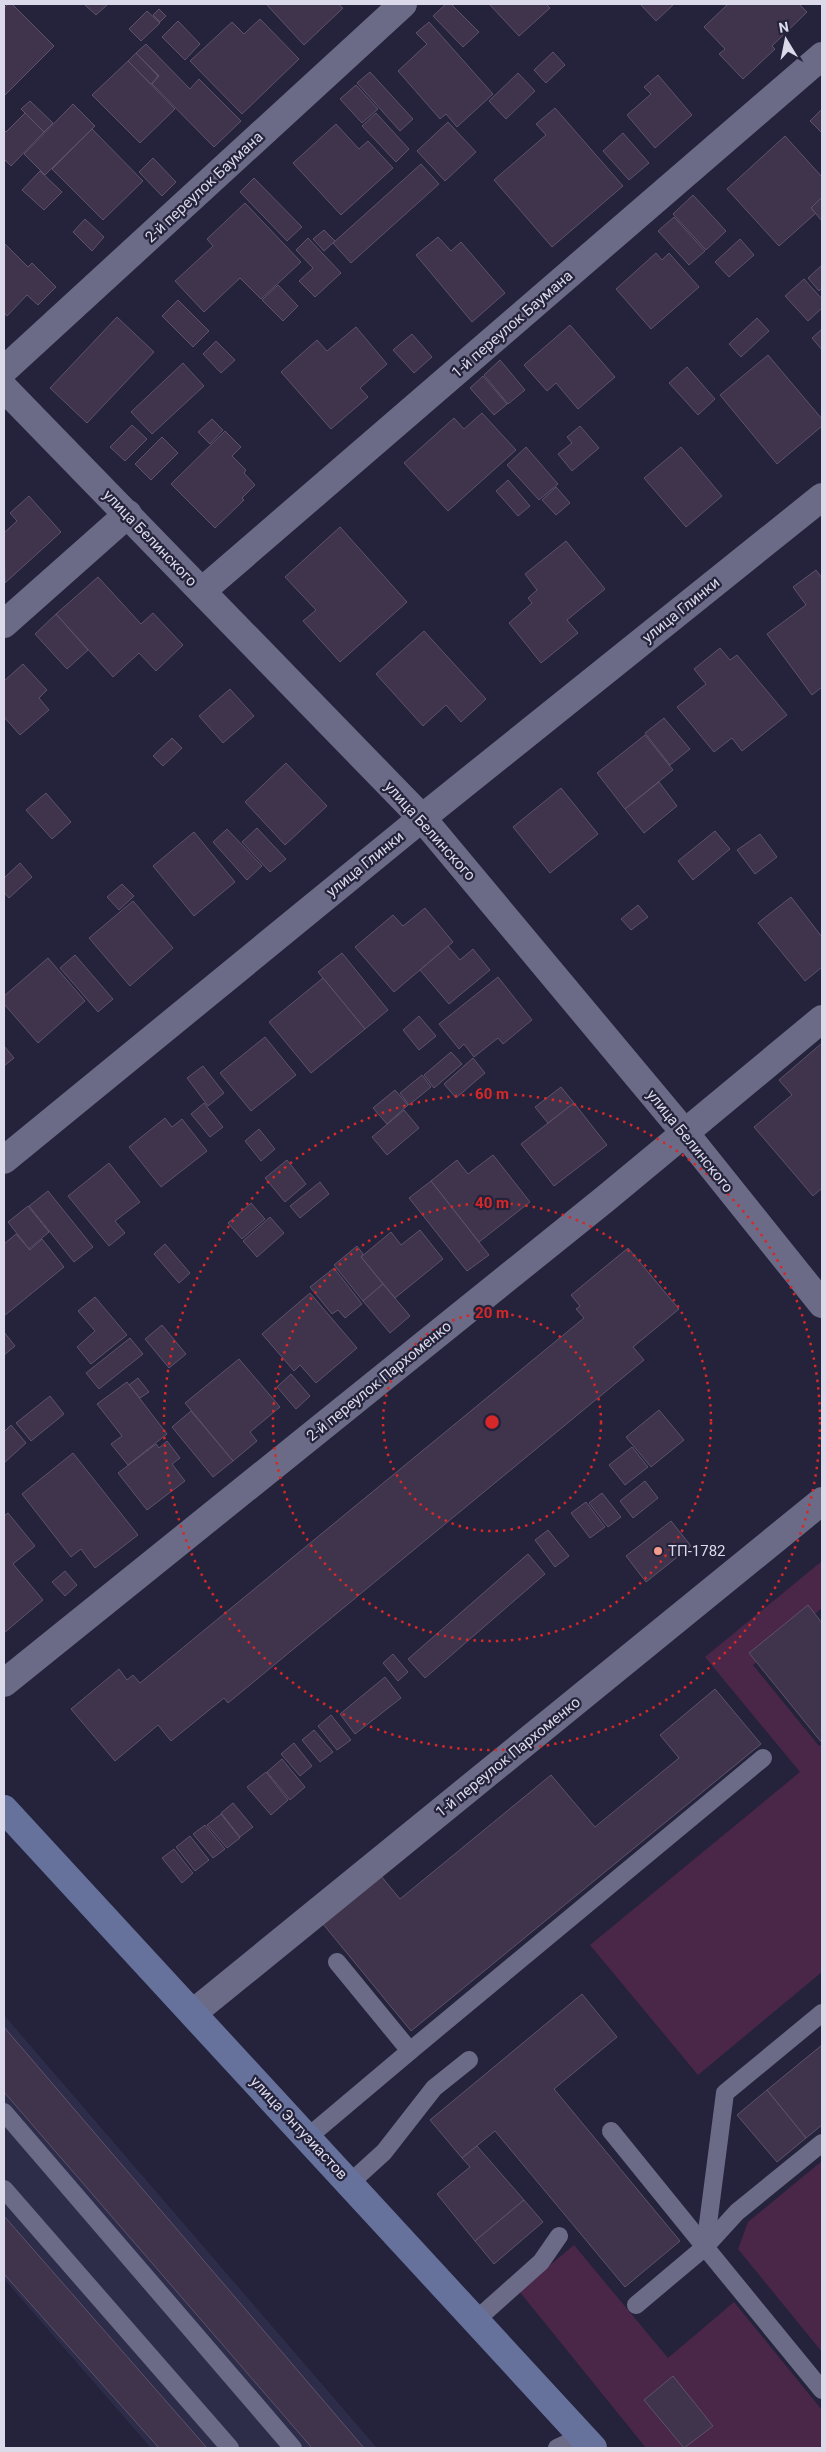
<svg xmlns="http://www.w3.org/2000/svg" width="826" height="2452" font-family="Roboto,sans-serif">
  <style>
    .built { fill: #2d2c49 }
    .green { fill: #4a2649 }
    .building { fill: #40344d; stroke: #5e526c }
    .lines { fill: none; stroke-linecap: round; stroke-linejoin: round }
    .lane { stroke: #6b6b88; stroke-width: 18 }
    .street { stroke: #6b6b88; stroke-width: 28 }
    .secondary { stroke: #66729c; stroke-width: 28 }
    .ring { fill: none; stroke: #d62828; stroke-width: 2.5; stroke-dasharray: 2.5 5 }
    .poi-dot { fill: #f49d8c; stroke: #24233b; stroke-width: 2 }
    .labels { text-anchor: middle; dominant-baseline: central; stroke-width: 4.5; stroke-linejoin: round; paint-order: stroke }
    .street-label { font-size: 15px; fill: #dadaeb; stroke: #24233b }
    .poi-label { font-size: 15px; fill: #dadaeb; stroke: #24233b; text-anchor: start }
    .centre { fill: #d62828; stroke: #24233b; stroke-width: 2.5 }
    .ring-label { font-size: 15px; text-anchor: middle; font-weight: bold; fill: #d62828; stroke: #24233b; stroke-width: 4.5; stroke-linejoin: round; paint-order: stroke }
  </style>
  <rect width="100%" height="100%" fill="#24233b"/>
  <polygon class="built" points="4,2015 377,2448 151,2448 4,2279"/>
  <g class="green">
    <polygon points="822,1561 822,1608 753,1665 819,1746 822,1744 822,1972 698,2075 590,1945 800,1772 705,1657"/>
    <polygon points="822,2161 822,2352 738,2249 748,2222"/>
    <polygon points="574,2245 668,2358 734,2302 822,2410 822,2448 646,2448 519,2291"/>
  </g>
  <g class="building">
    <polygon points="8,4 12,4 54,46 4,96 4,8"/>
    <polygon points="84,4 108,4 96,15"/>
    <polygon points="266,4 338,4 343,8 304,45"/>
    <polygon points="446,4 451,4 479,32 463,47 433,16"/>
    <polygon points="489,4 546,4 550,8 519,36"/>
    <polygon points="640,4 674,4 656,21"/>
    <polygon points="728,4 799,4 807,12 772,46 775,49 743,79 719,54 725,49 704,27"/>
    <polygon points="159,9 166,16 160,22 153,15"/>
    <polygon points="147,11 160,23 141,41 129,29"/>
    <polygon points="260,19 299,59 242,114 190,61 232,22 244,34"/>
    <polygon points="178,21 200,44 185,60 162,37"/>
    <polygon points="429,22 493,94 457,127 446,114 440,119 398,71 427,44 416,33"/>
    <polygon points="146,44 190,89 199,79 241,121 214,147 152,84 159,76 136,53"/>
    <polygon points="553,52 565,65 546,83 534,70"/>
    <polygon points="136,53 158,76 151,84 128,61"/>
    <polygon points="128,61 175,109 140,143 92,95"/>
    <polygon points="370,72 413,119 400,131 357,83"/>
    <polygon points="518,73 535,91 506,119 489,101"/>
    <polygon points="658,75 692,115 655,148 627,115 651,94 644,87"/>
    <polygon points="356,85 378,109 362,123 340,99"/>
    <polygon points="30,101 53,123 44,132 21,109"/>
    <polygon points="73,104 95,126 45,175 24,154"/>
    <polygon points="555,108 623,186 552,247 494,180 546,135 536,124"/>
    <polygon points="822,109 822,133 810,121"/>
    <polygon points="25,113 44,132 11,166 4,159 4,130 6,132"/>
    <polygon points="376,113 409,149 396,162 362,126"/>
    <polygon points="448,122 476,152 445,181 417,151"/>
    <polygon points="336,124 359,149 368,141 393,168 341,215 293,163"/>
    <polygon points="92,129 143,181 103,220 52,169"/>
    <polygon points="623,133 649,163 629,180 603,151"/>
    <polygon points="785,136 822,177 822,197 811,208 816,213 779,246 727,189"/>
    <polygon points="153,158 176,182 162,196 139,172"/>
    <polygon points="421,164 439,184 351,263 333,243"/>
    <polygon points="40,171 62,192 44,210 22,190"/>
    <polygon points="254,178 302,227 287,241 240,192"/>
    <polygon points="693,195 726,231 706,250 673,214"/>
    <polygon points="822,197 822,221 811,208"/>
    <polygon points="245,203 301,262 261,299 240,278 204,312 175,281 213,246 207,239"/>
    <polygon points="674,217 705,251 689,265 658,231"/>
    <polygon points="85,219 104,237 92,251 73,232"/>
    <polygon points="324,230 335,241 324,251 313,239"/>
    <polygon points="438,237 451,251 461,242 505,293 472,322 416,255"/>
    <polygon points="308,238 341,273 315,297 299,281 313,268 296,250"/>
    <polygon points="740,239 754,255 729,277 715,262"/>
    <polygon points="4,243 28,267 32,263 56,287 38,305 27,295 7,316 4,312"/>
    <polygon points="656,253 662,260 669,253 699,287 651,329 616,289"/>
    <polygon points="822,265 822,288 819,291 808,278"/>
    <polygon points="804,279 822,299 822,308 808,321 785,296"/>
    <polygon points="278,285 298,306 283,321 262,300"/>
    <polygon points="178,300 209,331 193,347 162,316"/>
    <polygon points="117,317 154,352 87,423 50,388"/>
    <polygon points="757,318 769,331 741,357 729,344"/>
    <polygon points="570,325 615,377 578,409 556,383 547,391 524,365"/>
    <polygon points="356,327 387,364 360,388 368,397 331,429 281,372 317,340 327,351"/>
    <polygon points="822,329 822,350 812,338"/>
    <polygon points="412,334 432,357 414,373 393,350"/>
    <polygon points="216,341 235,360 221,373 203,354"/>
    <polygon points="768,355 822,419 822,426 777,464 720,395"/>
    <polygon points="500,360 525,390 508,404 484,375"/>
    <polygon points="183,363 204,386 152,434 131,412"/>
    <polygon points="687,367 715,399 698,415 669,383"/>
    <polygon points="483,376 507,404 494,415 470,388"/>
    <polygon points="482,413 516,450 448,511 404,463 454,418 464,429"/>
    <polygon points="212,419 223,430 210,444 198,432"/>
    <polygon points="132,425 147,439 125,461 110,447"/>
    <polygon points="580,426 599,448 572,471 558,454 572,443 567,437"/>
    <polygon points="225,431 241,447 232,456 246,470 244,473 255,485 242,498 244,500 215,528 171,484"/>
    <polygon points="162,437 178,453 151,480 135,464"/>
    <polygon points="526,447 558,484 539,500 507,465"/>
    <polygon points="681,447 722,496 686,527 644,478"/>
    <polygon points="508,480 530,506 518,516 496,491"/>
    <polygon points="556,487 570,503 556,515 542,500"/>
    <polygon points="29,496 61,532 5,583 4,533 17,521 10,513"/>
    <polygon points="340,527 407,602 340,662 303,621 316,610 285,577"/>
    <polygon points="566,541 605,589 567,620 578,633 541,663 509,623 532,603 528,598 537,590 525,574"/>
    <polygon points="816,570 822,578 822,687 812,695 767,634 806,605 793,587"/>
    <polygon points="98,577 141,624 153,613 183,645 156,671 139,653 113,677 56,614"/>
    <polygon points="56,614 88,650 67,669 35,634"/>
    <polygon points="424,631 486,699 461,722 446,705 423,726 376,674"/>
    <polygon points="720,648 730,660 737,655 787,715 742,751 732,738 714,752 677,707 706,684 694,669"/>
    <polygon points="23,664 47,690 39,698 49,710 20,735 4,717 4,681"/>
    <polygon points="230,689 254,716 223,743 199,716"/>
    <polygon points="664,718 690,749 670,765 645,733"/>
    <polygon points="645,735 673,770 625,809 597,773"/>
    <polygon points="172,738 182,748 163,766 153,756"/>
    <polygon points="286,763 327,806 285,845 245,802"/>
    <polygon points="659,782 677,806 644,833 625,809"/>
    <polygon points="561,788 598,834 550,873 513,827"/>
    <polygon points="46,793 71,822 52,839 26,810"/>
    <polygon points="257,828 286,859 270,872 242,842"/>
    <polygon points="227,829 262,866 247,880 213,842"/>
    <polygon points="715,831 730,849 693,880 678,861"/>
    <polygon points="194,832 235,882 194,916 153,866"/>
    <polygon points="760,834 777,857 755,874 737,850"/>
    <polygon points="20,863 32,877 9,898 4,892 4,878"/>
    <polygon points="122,884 134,896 119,910 107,897"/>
    <polygon points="791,897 822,937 822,967 805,981 758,923"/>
    <polygon points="133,901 173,948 130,986 89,938"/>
    <polygon points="638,905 648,917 631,930 621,919"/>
    <polygon points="425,908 453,942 394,992 355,947 393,915 403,926"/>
    <polygon points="448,946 460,960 473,949 490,970 449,1004 420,970"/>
    <polygon points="342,953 388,1010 365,1029 318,972"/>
    <polygon points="75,955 113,999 98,1012 60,968"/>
    <polygon points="48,958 85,1001 38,1043 4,1004 4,996"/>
    <polygon points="498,977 532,1020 503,1044 498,1038 474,1057 464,1044 459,1049 439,1024"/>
    <polygon points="323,978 365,1029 311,1073 269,1022"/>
    <polygon points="419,1016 436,1036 419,1050 403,1030"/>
    <polygon points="265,1037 296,1075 251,1111 220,1073"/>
    <polygon points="822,1043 822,1188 813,1196 754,1127 792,1095 779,1080"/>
    <polygon points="4,1046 14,1058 4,1066"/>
    <polygon points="451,1052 462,1064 434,1088 424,1075"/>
    <polygon points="473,1058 485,1073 456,1098 444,1084"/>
    <polygon points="203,1066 224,1093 208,1106 187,1078"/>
    <polygon points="422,1075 431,1087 409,1105 400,1093"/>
    <polygon points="561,1087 574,1103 548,1123 535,1107"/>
    <polygon points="395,1090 408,1105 387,1124 373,1108"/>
    <polygon points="204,1103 223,1127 210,1137 191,1114"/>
    <polygon points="574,1103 607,1145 554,1186 521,1144"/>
    <polygon points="404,1110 419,1128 387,1155 372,1137"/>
    <polygon points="165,1118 172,1127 182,1119 207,1151 161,1187 129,1147"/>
    <polygon points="259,1129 275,1149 261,1161 245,1141"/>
    <polygon points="493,1155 530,1202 479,1242 431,1181 457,1160 468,1174"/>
    <polygon points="287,1160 306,1184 285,1202 265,1178"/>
    <polygon points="109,1163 140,1202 115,1221 125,1233 109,1246 68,1196"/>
    <polygon points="431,1181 489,1255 467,1271 409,1198"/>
    <polygon points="320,1182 329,1194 300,1218 290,1206"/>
    <polygon points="48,1191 93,1247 74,1262 29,1206"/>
    <polygon points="251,1203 265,1219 242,1239 228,1223"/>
    <polygon points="28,1206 49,1232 29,1249 8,1222"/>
    <polygon points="270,1217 284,1233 257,1257 243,1241"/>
    <polygon points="420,1230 443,1259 395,1298 361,1257 391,1232 401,1245"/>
    <polygon points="16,1234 30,1250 42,1239 64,1267 4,1316 4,1244"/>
    <polygon points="165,1244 190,1273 179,1283 154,1254"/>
    <polygon points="357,1246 363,1254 361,1257 383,1284 363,1301 334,1265"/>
    <polygon points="628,1248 679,1309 633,1347 644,1360 228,1703 224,1698 171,1741 158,1725 115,1761 71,1709 119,1669 127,1680 133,1675 140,1683 584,1318 576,1309 580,1306 571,1295"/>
    <polygon points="334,1268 362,1304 345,1318 338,1310 332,1314 310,1287"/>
    <polygon points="383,1284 410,1316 390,1333 363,1301"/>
    <polygon points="310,1293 357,1348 316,1383 300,1365 294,1371 262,1334"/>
    <polygon points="95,1297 127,1335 91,1364 77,1347 95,1331 78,1311"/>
    <polygon points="162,1325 186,1354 169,1368 145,1339"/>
    <polygon points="4,1332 15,1346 4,1355"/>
    <polygon points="130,1338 143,1354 99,1389 86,1373"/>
    <polygon points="239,1359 280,1407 250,1432 257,1441 233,1461 185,1403"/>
    <polygon points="291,1374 310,1396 296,1409 277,1387"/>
    <polygon points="138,1378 149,1392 140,1398 129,1385"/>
    <polygon points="127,1382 167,1434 128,1465 111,1444 122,1436 97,1404"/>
    <polygon points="50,1396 64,1414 31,1441 16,1423"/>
    <polygon points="659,1410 684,1440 651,1467 626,1437"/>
    <polygon points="191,1411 233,1461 213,1477 172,1427"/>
    <polygon points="11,1425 26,1443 4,1463 4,1432"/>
    <polygon points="167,1441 180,1458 172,1464 185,1481 147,1510 118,1473 156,1444 159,1448"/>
    <polygon points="632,1447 648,1467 625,1485 609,1465"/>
    <polygon points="73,1453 138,1535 95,1568 81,1549 71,1557 22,1494"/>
    <polygon points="645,1481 658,1498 633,1518 620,1501"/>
    <polygon points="602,1493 621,1517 608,1527 589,1503"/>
    <polygon points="586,1502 605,1527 590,1538 571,1513"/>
    <polygon points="8,1513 35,1546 13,1564 43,1600 4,1633 4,1516"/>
    <polygon points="671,1521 691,1546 646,1582 626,1556"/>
    <polygon points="548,1530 569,1556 555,1567 535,1540"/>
    <polygon points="528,1554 545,1574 425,1678 408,1659"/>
    <polygon points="65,1571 77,1585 65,1596 52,1582"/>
    <polygon points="808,1605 822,1623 822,1743 749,1653"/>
    <polygon points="393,1654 408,1672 398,1681 383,1663"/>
    <polygon points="385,1677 401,1698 355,1734 340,1714"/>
    <polygon points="715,1689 761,1744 411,2031 323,1924 381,1876 400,1899 551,1775 595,1827 679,1758 660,1735"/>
    <polygon points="331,1715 351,1740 337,1750 318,1726"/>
    <polygon points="314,1730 333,1752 320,1762 302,1740"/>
    <polygon points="294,1743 312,1766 300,1776 281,1754"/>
    <polygon points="282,1759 305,1787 290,1800 267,1772"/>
    <polygon points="266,1772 288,1800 271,1815 247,1787"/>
    <polygon points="233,1803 253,1827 240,1837 221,1813"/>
    <polygon points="221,1814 240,1838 227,1848 207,1825"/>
    <polygon points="205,1825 225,1849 213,1858 193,1834"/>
    <polygon points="190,1836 209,1860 195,1871 176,1847"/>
    <polygon points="174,1849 193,1873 182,1883 162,1858"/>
    <polygon points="582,1994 617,2037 554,2089 680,2241 625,2287 495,2131 462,2158 430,2120"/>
    <polygon points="4,2027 364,2448 312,2448 4,2092"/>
    <polygon points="822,2045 822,2125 806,2138 767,2090"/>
    <polygon points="767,2090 806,2138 777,2162 737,2115"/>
    <polygon points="477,2146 524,2200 475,2241 437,2194 470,2167 462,2158"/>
    <polygon points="524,2200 543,2222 494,2264 475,2241"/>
    <polygon points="4,2216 207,2448 159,2448 4,2274"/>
    <polygon points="673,2376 713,2426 684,2448 644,2400"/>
  </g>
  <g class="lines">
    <g class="lane">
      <polyline points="410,2051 763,1758"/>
      <polyline points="4,2112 293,2448"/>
      <polyline points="611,2131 705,2247"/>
      <polyline points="308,2137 410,2051 337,1962"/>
      <polyline points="822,2143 737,2212 705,2247 822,2390"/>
      <polyline points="350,2183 384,2152 434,2088 469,2060"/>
      <polyline points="4,2189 230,2448"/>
      <polyline points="636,2305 705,2247 725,2093 822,2013"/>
      <polyline points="476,2320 541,2262 559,2236"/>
      <polyline points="557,2448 583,2436"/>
    </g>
    <g class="street">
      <polyline points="4,370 403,4"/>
      <polyline points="4,388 422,818 685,1133 822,1304"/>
      <polyline points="202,591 822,56"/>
      <polyline points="4,624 128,514"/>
      <polyline points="4,1160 422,818 822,497"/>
      <polyline points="4,1683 605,1199 822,1019"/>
      <polyline points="193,2013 822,1501"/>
    </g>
    <polyline class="secondary" points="4,1809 593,2448"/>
  </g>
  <g class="ring">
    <circle cx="492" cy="1422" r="109"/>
    <circle cx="492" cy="1422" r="219"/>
    <circle cx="492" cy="1422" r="328"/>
  </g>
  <circle class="poi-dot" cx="658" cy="1551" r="5"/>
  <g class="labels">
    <g class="street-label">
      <text transform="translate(204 187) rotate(-43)">2-й переулок Баумана</text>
      <text transform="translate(512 324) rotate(-41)">1-й переулок Баумана</text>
      <text transform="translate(150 538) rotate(46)">улица Белинского</text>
      <text transform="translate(681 610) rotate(-39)">улица Глинки</text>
      <text transform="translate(430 831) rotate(48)">улица Белинского</text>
      <text transform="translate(365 864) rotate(-39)">улица Глинки</text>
      <text transform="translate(690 1141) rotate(51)">улица Белинского</text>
      <text transform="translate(379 1381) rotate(-39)">2-й переулок Пархоменко</text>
      <text transform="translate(508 1757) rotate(-39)">1-й переулок Пархоменко</text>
      <text transform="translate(299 2128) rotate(47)">улица Энтузиастов</text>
    </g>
    <g class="poi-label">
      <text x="668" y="1551">ТП-1782</text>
    </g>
  </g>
  <circle cx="492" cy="1422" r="8" class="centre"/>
  <g class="ring-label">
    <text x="492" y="1099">60 m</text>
    <text x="492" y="1208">40 m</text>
    <text x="492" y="1318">20 m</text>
  </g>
  <rect width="826" height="2452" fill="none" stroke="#dadaeb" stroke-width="10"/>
  <g transform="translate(786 40) rotate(350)" stroke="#24233b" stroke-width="4" paint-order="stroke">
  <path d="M0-4L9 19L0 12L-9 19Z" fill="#dadaeb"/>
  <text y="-8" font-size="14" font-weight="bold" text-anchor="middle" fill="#dadaeb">N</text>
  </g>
</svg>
